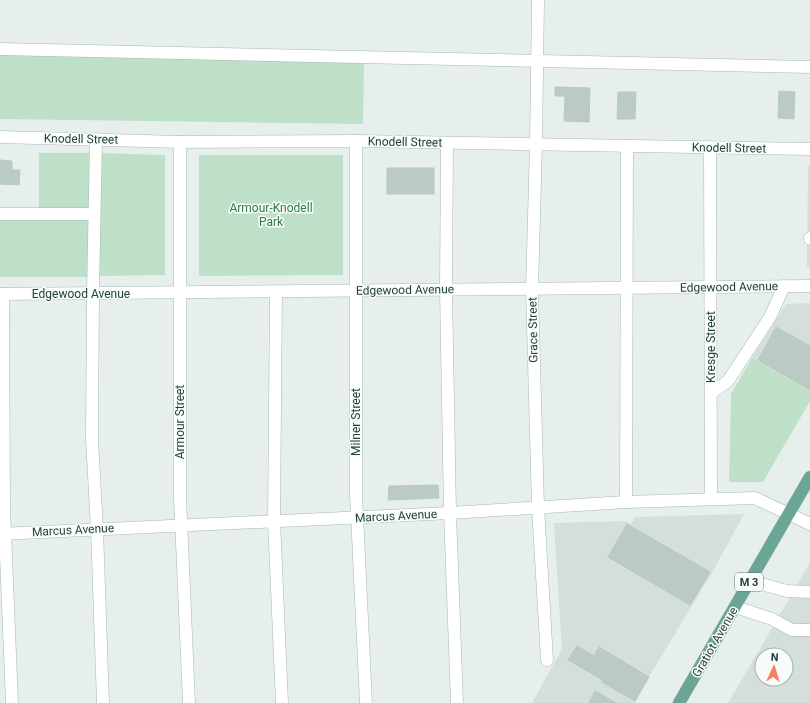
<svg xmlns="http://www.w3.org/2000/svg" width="810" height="703" font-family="Roboto,sans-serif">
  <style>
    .built { fill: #d4dfda; fill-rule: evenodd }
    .green { fill: #bfe0c8 }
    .building { fill: #bbcac4; stroke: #b8c9c2 }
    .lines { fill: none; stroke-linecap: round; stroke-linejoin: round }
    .minor-casing { stroke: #a8b8b2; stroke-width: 13 }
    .major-casing { stroke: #c2cac8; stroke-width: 13 }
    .minor { stroke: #fff; stroke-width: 12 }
    .major { stroke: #6aa596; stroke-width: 12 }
    .labels { text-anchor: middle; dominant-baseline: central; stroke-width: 3; stroke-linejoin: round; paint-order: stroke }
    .shield { fill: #f7fbf9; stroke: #637a73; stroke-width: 1 }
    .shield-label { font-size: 11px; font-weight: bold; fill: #24423a }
    .street-label { font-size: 12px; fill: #24423a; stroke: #f7fbf9 }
    .park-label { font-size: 12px; fill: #2d7a4b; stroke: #f7fbf9 }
  </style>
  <rect width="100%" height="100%" fill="#e6efeb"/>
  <g class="built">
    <polygon points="808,166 810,166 810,267 807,267"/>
    <polygon points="810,303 810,391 752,358 786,304"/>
    <polygon points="744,514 713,571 650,675 635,703 532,703 562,649 554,523 627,521 631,524 635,517"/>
    <path d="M 810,562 L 810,703 L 728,703 L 785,606 ZM 762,655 L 786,655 L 786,679 L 762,679 Z"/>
  </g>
  <g class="green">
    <polygon points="0,53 364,62 363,124 0,119"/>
    <polygon points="39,153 90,153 89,210 39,209"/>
    <polygon points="99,153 165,155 165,275 99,276"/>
    <polygon points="199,155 343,155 343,275 199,276"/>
    <polygon points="0,219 88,219 89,277 0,277"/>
    <polygon points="752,358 810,391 810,401 763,482 729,482 731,394"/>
  </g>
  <g class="building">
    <polygon points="555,87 590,88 589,122 564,121 565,96 555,96"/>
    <polygon points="779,91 795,92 794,119 778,118"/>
    <polygon points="618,92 636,92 635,119 617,119"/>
    <polygon points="0,160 12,161 12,170 20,170 19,185 0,184"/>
    <rect x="387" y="168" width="47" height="26"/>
    <polygon points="776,327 810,346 810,390 758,360"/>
    <polygon points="438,485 439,498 388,500 389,486"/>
    <polygon points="627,524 710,572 690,605 608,557"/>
    <polygon points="577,646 594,656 599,647 649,677 635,701 602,682 603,680 568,660"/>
    <polygon points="595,691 616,703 589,703"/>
  </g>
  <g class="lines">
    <defs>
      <g id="minor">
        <polyline points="538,0 536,144 532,289 538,507 547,660"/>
        <polyline points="0,49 810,67"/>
        <polyline points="0,137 180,142 356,141 810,149"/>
        <polyline points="96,139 93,293 92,439 97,529 103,703"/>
        <polyline points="356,141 356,494 366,703"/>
        <polyline points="180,142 180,497 189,703"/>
        <polyline points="447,143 446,290 450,513 457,703"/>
        <polyline points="710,147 711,499"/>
        <polyline points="0,214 94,214"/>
        <polyline points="810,238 810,239"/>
        <polyline points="276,292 274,521 282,703"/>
        <polyline points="0,294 810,286"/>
        <polyline points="3,294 4,508 12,703"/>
        <polyline points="711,393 728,381 770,317 784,286"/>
        <polyline points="626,502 627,146"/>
        <polyline points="0,534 450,513 626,502 755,498 810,524"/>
        <polyline points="750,581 787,591 810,592"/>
        <polyline points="735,607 772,619 792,630 810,630"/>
      </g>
      <polyline id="major" points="679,703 810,477"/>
    </defs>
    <use href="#minor" class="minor-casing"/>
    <use href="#major" class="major-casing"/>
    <use href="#minor" class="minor"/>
    <use href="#major" class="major"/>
  </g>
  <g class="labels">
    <rect class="shield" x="735" y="573" width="28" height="18" rx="3"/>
    <g class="shield-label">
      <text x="749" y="582">M 3</text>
    </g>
    <g class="street-label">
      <text transform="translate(81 139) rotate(1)">Knodell Street</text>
      <text transform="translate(405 142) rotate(1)">Knodell Street</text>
      <text transform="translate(729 148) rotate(1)">Knodell Street</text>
      <text transform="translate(729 287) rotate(-1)">Edgewood Avenue</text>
      <text transform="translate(405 290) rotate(-1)">Edgewood Avenue</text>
      <text x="81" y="294">Edgewood Avenue</text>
      <text transform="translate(533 330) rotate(-91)">Grace Street</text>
      <text transform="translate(711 347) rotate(-90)">Kresge Street</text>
      <text transform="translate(180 422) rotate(-90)">Armour Street</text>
      <text transform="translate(356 422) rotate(-90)">Milner Street</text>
      <text transform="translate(396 516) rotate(-3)">Marcus Avenue</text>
      <text transform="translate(73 530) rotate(-3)">Marcus Avenue</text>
      <text transform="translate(715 642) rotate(-60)">Gratiot Avenue</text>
    </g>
    <g class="park-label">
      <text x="271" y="208">Armour-Knodell<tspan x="271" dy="14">Park</tspan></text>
    </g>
  </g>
  <g transform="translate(774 667) rotate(4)"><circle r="19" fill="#f7fbf9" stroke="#a3b1ad"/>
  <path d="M0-3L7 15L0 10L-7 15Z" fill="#f4845f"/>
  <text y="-6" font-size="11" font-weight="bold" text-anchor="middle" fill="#24423a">N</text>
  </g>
</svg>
